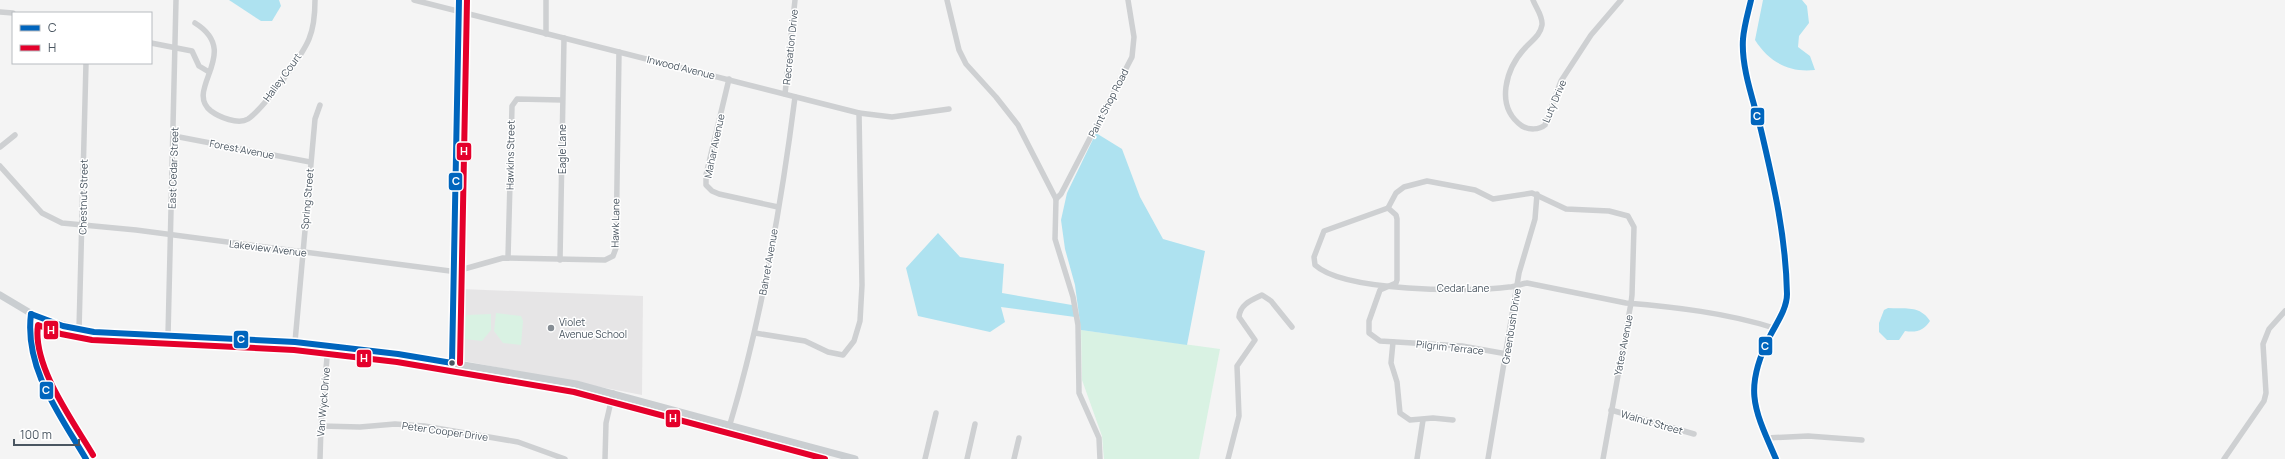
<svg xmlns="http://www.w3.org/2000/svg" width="2285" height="459" font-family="Manrope,sans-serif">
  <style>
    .education { fill: #e6e5e6 }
    .green { fill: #d9f2e3 }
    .water { fill: #aee2f0 }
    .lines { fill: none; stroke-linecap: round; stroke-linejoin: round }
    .minor { stroke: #ced0d2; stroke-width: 5.5 }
    .major { stroke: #caced1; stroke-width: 7 }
    .bus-1-casing { stroke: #fff; stroke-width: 9 }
    .bus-2-casing { stroke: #fff; stroke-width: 9 }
    .bus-1 { stroke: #0065bd; stroke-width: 6 }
    .bus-2 { stroke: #e4002b; stroke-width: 6 }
    .poi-dot { fill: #868d94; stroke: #fff; stroke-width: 1.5 }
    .bus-dot { fill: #4a5661; stroke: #fff; stroke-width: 1.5 }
    .labels { text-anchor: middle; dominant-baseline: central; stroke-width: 3; stroke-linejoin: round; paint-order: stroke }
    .street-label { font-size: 10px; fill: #4a5661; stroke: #fff }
    .poi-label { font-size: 10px; fill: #4a5661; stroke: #fff; text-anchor: start }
    .line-badge { stroke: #fff; stroke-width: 1.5 }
    .badge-label { font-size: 11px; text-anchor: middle; font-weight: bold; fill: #fff }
  </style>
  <rect width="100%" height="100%" fill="#f4f4f4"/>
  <polygon class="education" points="461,289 643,296 642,395 459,360"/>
  <g class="green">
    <polygon points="496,313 521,316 523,321 521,345 503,343 494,331"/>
    <polygon points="491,314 491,330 482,341 464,339 465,318 467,315"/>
    <polygon points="1081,330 1220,349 1199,459 1104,459 1102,436 1082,380"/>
  </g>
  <g class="water">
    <polygon points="229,0 279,0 281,6 272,21 261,21"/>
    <path d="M 1763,0 L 1802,0 L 1807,6 L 1809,23 L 1799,36 L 1798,47 L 1810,56 L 1815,70 C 1789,73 1769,62 1755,40 Z"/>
    <polygon points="1096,133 1122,149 1140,197 1163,239 1205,251 1187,345 1081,330 1075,285 1065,249 1061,220 1067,193"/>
    <polygon points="938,233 960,257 1004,264 1002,293 1072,305 1075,317 1001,307 1005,322 990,332 918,316 906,268"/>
    <path d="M 1888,308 C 1905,309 1920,305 1930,321 C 1924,330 1917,333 1905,331 L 1899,340 L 1887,340 L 1879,332 L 1879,323 L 1884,310 Z"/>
  </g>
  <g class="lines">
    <g class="minor">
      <polyline points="414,0 859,113 892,117 949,109"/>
      <polyline points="947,0 959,50 966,64 996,97 1018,125 1056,199 1055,239 1073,297 1078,325 1079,393 1099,438 1100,459"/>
      <path d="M 1533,0 C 1536,8 1543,16 1542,25 C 1540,36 1532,40 1526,47 C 1506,68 1494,106 1522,126 C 1529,130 1539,130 1545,125 L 1561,81 L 1591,35 L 1621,0"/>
      <polyline points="1751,0 1743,39 1745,66 1778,203 1786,271 1787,297 1778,323 1770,336 1757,368 1753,395 1757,415 1776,459"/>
      <polyline points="0,12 13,13"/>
      <path d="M 195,23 C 243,53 183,89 211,111 C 219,117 238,125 248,119 C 263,109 302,56 309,39 C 314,27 315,13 315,0"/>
      <polyline points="546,34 546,0"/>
      <polyline points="151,43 192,51 199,66 209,72"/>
      <polyline points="729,79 706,175 706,185 712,191 719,194 778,207"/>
      <polyline points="785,94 795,0"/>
      <polyline points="174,136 310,162"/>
      <polyline points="0,147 15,135"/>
      <polyline points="0,166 42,213 62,223 136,230 450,271 464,269 503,258 605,260 613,256 616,248 619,52"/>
      <polyline points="1056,199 1061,194 1132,57 1134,37 1128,0"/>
      <polyline points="1388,208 1396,215 1397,219 1397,280 1396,283 1380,290 1369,321 1369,333 1380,341 1462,346 1507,354"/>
      <polyline points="508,258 512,106 517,99 562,100"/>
      <polyline points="560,260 564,38"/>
      <path d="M 31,314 C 18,357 65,422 86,459"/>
      <polyline points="79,330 86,63"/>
      <polyline points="755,333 805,341 828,352 843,355 854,341 860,321 862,285 859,113"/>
      <polyline points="168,336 176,0"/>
      <polyline points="295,342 315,119 320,105"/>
      <polyline points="1393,342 1391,363 1397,382 1400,413 1410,420 1433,418 1453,420"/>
      <polyline points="452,363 459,0"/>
      <polyline points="1611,410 1694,434"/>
      <path d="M 730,424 C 762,318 781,207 795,97"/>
      <polyline points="321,426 360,427 395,424 424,426 518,442 565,459"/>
      <polyline points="1767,438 1808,436 1862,440"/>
      <polyline points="320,459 321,426 328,346"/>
      <polyline points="605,459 606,423 613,393"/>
      <polyline points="925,459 936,413"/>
      <polyline points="967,459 975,424"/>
      <polyline points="1014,459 1019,438"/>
      <path d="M 1228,459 L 1239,416 L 1237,366 L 1255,340 L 1239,317 C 1240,304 1252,300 1262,295 L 1271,301 L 1292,327"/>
      <polyline points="1417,459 1423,420"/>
      <polyline points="1488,459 1519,273 1535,219 1537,194"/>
      <path d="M 1603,459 L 1631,303 L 1632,295 L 1634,227 L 1628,216 L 1609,211 L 1566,209 L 1532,193 L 1493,199 L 1475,190 L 1427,181 L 1404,187 L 1396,193 L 1388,208 L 1324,231 L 1314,257 L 1315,265 C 1344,292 1469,292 1509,287 C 1515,287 1520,284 1527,283 L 1626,303 C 1675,307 1727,313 1774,328"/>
      <polyline points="2224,459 2264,401 2266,393 2263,344 2269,329 2285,311"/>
    </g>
    <polyline class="major" points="0,295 37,317 86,331 295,342 398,354 576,384 855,459"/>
    <defs>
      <g id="bus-1">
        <path d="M 1751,0 C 1748,13 1744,26 1743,39 C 1741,68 1754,102 1761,130 C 1774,185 1786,238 1787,294 C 1787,309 1776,324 1770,336 C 1743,389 1754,409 1776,459"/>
        <polyline points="31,314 63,326 94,332 295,342 398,354 452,363"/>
        <path d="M 31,314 C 24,368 60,415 86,459"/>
        <polyline points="452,363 459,0"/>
      </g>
      <g id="bus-2">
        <polyline points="460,363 467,0"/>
        <path d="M 93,455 C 73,421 32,366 38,325 L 61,334 L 92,340 L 294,350 L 397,362 L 574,392 L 825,459"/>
      </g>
    </defs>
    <use href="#bus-1" class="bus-1-casing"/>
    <use href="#bus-2" class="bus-2-casing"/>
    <use href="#bus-1" class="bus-1"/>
    <use href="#bus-2" class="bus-2"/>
  </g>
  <circle class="poi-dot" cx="551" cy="328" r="4"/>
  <circle class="bus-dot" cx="452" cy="363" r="3.5"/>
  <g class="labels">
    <g class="street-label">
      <text transform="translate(790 47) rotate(-84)">Recreation Drive</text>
      <text transform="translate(681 67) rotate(14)">Inwood Avenue</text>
      <text transform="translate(282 77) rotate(-54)">Halley Court</text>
      <text transform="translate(1554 101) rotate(-67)">Luty Drive</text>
      <text transform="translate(1108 103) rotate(-63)">Paint Shop Road</text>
      <text transform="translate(714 146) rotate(-78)">Mahar Avenue</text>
      <text transform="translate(242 149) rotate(11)">Forest Avenue</text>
      <text transform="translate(562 149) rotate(-90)">Eagle Lane</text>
      <text transform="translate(510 155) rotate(-89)">Hawkins Street</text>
      <text transform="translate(173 168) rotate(-88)">East Cedar Street</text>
      <text transform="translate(83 197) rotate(-89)">Chestnut Street</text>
      <text transform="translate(307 199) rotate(-85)">Spring Street</text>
      <text transform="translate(615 223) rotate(-89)">Hawk Lane</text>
      <text transform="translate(268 248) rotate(7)">Lakeview Avenue</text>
      <text transform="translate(768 262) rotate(-80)">Bahret Avenue</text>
      <text x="1463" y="288">Cedar Lane</text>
      <text transform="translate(1511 326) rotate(-81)">Greenbush Drive</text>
      <text transform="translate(1623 345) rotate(-79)">Yates Avenue</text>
      <text transform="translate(1450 347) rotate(6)">Pilgrim Terrace</text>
      <text transform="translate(323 402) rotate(-85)">Van Wyck Drive</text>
      <text transform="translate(1652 422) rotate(16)">Walnut Street</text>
      <text transform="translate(445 431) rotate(8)">Peter Cooper Drive</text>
    </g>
    <g class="poi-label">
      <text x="559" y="322">Violet<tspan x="559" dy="12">Avenue School</tspan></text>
    </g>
  </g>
  <g class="line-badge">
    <rect x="1750" y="107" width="15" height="19" rx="4" fill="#0065bd"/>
    <rect x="456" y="142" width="16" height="19" rx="4" fill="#e4002b"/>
    <rect x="448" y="172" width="15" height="19" rx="4" fill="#0065bd"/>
    <rect x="43" y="320" width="16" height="20" rx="4" fill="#e4002b"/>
    <rect x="233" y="330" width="16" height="19" rx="4" fill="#0065bd"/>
    <rect x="1758" y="336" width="15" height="20" rx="4" fill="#0065bd"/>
    <rect x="356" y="349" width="16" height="19" rx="4" fill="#e4002b"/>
    <rect x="39" y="381" width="15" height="19" rx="4" fill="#0065bd"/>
    <rect x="665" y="409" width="16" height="19" rx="4" fill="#e4002b"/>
  </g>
  <g class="badge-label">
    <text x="1757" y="120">C</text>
    <text x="464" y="155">H</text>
    <text x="456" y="185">C</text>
    <text x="51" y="334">H</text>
    <text x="241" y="343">C</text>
    <text x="1765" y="350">C</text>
    <text x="364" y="362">H</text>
    <text x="46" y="394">C</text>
    <text x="673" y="422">H</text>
  </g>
  <rect x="12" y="12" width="140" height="52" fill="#ffffff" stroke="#b7bbc0"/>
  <rect x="20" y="25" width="20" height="6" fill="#0065bd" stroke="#b7bbc0"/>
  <text x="48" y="32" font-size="12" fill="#4a5661">C</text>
  <rect x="20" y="45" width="20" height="6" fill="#e4002b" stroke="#b7bbc0"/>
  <text x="48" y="52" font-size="12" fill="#4a5661">H</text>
  <path d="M14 439v6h65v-6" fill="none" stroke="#4a5661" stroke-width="2"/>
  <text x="20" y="439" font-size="12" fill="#4a5661" stroke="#ffffff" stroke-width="3" paint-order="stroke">100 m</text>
</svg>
